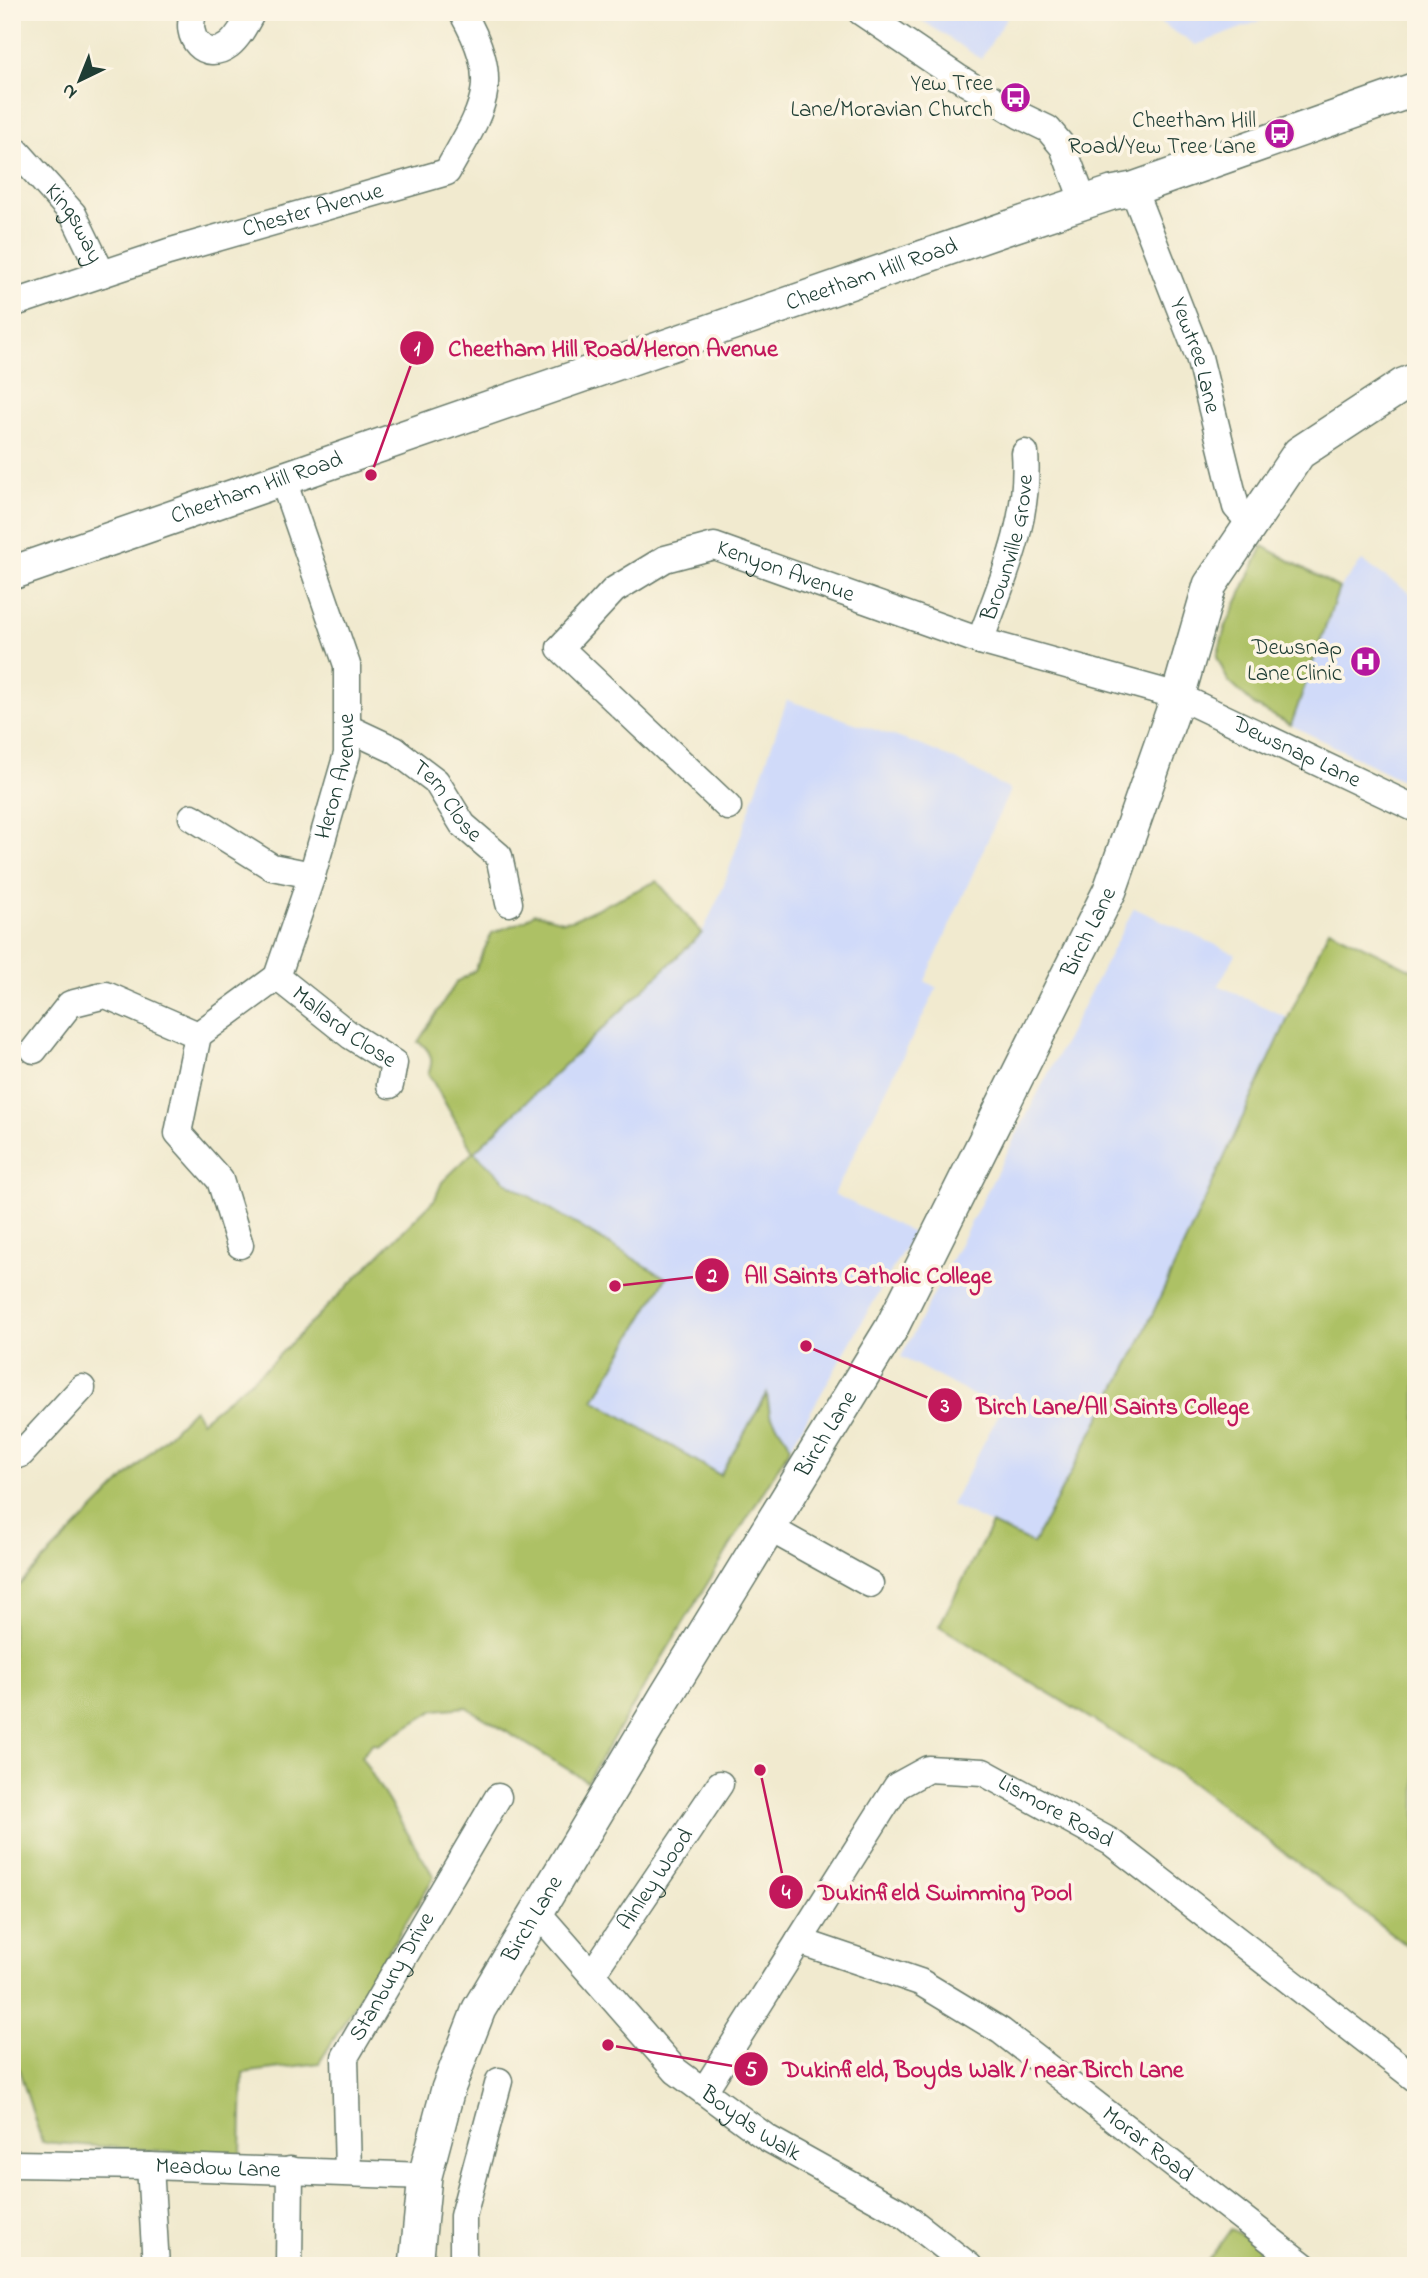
<svg xmlns="http://www.w3.org/2000/svg" width="1428" height="2278" font-family="'Indie Flower',sans-serif">
  <style>
    .built { fill: #d0daf9 }
    .green { fill: #adc165; stroke: #667f4c; stroke-width: 2 }
    .lines { fill: none; stroke-linecap: round; stroke-linejoin: round }
    .minor-casing { stroke: #687a6a; stroke-width: 29 }
    .major-casing { stroke: #687a6a; stroke-width: 36 }
    .minor { stroke: #fff; stroke-width: 26 }
    .major { stroke: #fff; stroke-width: 33 }
    .labels { text-anchor: middle; dominant-baseline: central; stroke-width: 7; stroke-linejoin: round; paint-order: stroke }
    .poi-label { font-size: 23px; fill: #1f3d34; stroke: #fcf5e5; text-anchor: end }
    .street-label { font-size: 23px; fill: #1f3d34; stroke: #fcf5e5 }
    .leader { fill: none; stroke: #c2185b; stroke-width: 2.5 }
    .callout-dot { fill: #c2185b; stroke: #fcf5e5; stroke-width: 2.5 }
    .mark-label { font-size: 21px; text-anchor: middle; font-weight: bold; fill: #fff }
    .callout-label { font-size: 24px; text-anchor: middle; font-weight: bold; fill: #c2185b; stroke: #fcf5e5; stroke-width: 7; stroke-linejoin: round; paint-order: stroke }
  </style>
  <rect width="100%" height="100%" fill="#fcf5e5"/>
  <filter id="ink" filterUnits="userSpaceOnUse"><feTurbulence type="fractalNoise" baseFrequency=".0143" numOctaves="2"/><feDisplacementMap in="SourceGraphic" scale="14" xChannelSelector="R" yChannelSelector="G"/><feConvolveMatrix kernelMatrix="1 2 1 2 8 2 1 2 1" color-interpolation-filters="sRGB"/></filter>
  <filter id="wash" filterUnits="userSpaceOnUse"><feTurbulence type="fractalNoise" baseFrequency=".00686" numOctaves="4" result="noise"/><feDisplacementMap in="SourceGraphic" scale="28" xChannelSelector="R" yChannelSelector="G"/><feGaussianBlur stdDeviation="1.57" result="paint"/><feColorMatrix in="noise" values="0 0 0 0 0 0 0 0 0 0 0 0 0 0 0 0 0 1.4 0 .05"/><feComposite in="paint" operator="in"/></filter>
  <g filter="url(#wash)">
    <rect width="100%" height="100%" fill="#f1eacf"/>
    <g class="built">
      <polygon points="909,12 1010,12 981,59"/>
      <polygon points="1143,12 1284,12 1196,45"/>
      <polygon points="1362,561 1416,597 1416,779 1412,785 1291,725 1339,588"/>
      <polygon points="787,700 920,745 955,760 1010,790 925,981 937,988 834,1194 913,1233 790,1448 587,1781 466,1707 435,1710 377,1745 373,1743 360,1756 194,1409 201,1421 267,1367 435,1199 442,1182 702,933 722,890"/>
      <polygon points="1134,908 1236,954 1218,985 1288,1018 1136,1350 1033,1544 951,1505 1001,1410 901,1357"/>
    </g>
    <g class="green">
      <polygon points="1263,546 1339,588 1291,725 1255,706 1228,681 1217,657 1225,628"/>
      <path d="M 657,881 L 702,933 L 474,1152 L 509,1184 L 666,1278 L 594,1400 L 720,1475 L 767,1394 L 770,1415 L 788,1441 L 790,1448 L 587,1781 L 466,1707 L 435,1710 L 377,1745 L 373,1743 L 361,1756 L 434,1877 L 319,2063 L 243,2073 L 241,2157 L 42,2142 L 12,2048 L 12,1588 L 14,1590 L 194,1409 L 201,1421 L 267,1367 L 435,1199 L 442,1182 L 473,1152 L 428,1073 C 435,1061 430,1048 418,1042 L 456,983 L 475,970 L 492,933 L 526,920 L 534,913 L 563,921 L 572,920 Z"/>
      <polygon points="1329,929 1416,972 1416,1952 1173,1769 939,1626 992,1524 1033,1544 1136,1350"/>
      <polygon points="1231,2229 1260,2247 1247,2266 1204,2266"/>
    </g>
  </g>
  <g filter="url(#ink)">
    <g class="lines">
      <defs>
        <g id="minor">
          <path d="M 194,12 C 183,37 205,63 229,45 C 239,37 246,23 252,12"/>
          <polyline points="861,12 957,77 1019,115 1048,129 1063,147 1084,203"/>
          <path id="s1" d="M 12,146 L 73,214 L 102,274"/>
          <path id="s2" d="M 1133,189 L 1199,357 L 1236,507 L 1251,524"/>
          <path id="s3" d="M 12,304 L 168,252 L 447,172 C 484,106 503,84 462,12"/>
          <path id="s4" d="M 980,641 C 1003,579 1030,520 1025,453"/>
          <path id="s5" d="M 348,728 L 395,750 L 436,781 L 463,825 L 499,856 L 509,903"/>
          <path id="s6" d="M 728,807 L 560,648 L 614,590 L 665,559 L 714,546 L 980,641 L 1178,696 L 1416,809"/>
          <polyline points="192,817 272,867 312,875"/>
          <path id="s7" d="M 277,977 L 351,1036 L 394,1063 L 390,1085"/>
          <path id="s8" d="M 198,1035 L 277,977 L 312,875 L 347,754 L 347,665 L 283,480"/>
          <polyline points="198,1035 178,1133 220,1180 240,1245"/>
          <polyline points="34,1050 70,1004 106,995 198,1035"/>
          <polyline points="12,1457 21,1454 82,1388"/>
          <polyline points="769,1528 870,1584"/>
          <path id="s9" d="M 537,1912 L 676,2071 L 767,2138 L 900,2212 L 969,2266"/>
          <path id="s10" d="M 799,1941 L 920,1982 L 1001,2031 L 1304,2266"/>
          <path id="s11" d="M 592,1974 L 720,1784"/>
          <path id="s12" d="M 704,2091 L 897,1786 L 928,1769 L 983,1772 L 1111,1842 L 1416,2079"/>
          <path id="s13" d="M 12,2164 L 150,2166 L 425,2176"/>
          <polyline points="150,2166 156,2266"/>
          <path id="s14" d="M 348,2172 L 345,2057 L 498,1797"/>
          <polyline points="289,2266 290,2170"/>
          <polyline points="463,2266 463,2216 499,2081"/>
        </g>
        <g id="major">
          <path id="s15" d="M 12,573 L 1007,228 L 1112,193 L 1133,189 L 1416,89"/>
          <path id="s16" d="M 416,2266 L 425,2176 L 448,2089 L 479,2009 L 666,1696 L 891,1329 L 1110,890 L 1178,696 L 1210,585 L 1299,453 L 1403,385 L 1416,380"/>
        </g>
      </defs>
      <use href="#minor" class="minor-casing"/>
      <use href="#major" class="major-casing"/>
      <use href="#minor" class="minor"/>
      <use href="#major" class="major"/>
    </g>
  </g>
  <defs>
    <symbol id="bus-disc" viewBox="-11 -11 22 22"><circle r="9.5" fill="#b5179e" stroke="#fcf5e5"/><path d="M-5-6H5V4H4V6H2V4H-2V6H-4V4H-5ZM-3.5-4V0h7V-4ZM-3.5 1.2v1.5H-2V1.2ZM2 1.2v1.5H3.5V1.2Z" fill="#fff"/></symbol>
    <symbol id="hospital-disc" viewBox="-11 -11 22 22"><circle r="9.5" fill="#b5179e" stroke="#fcf5e5"/><path d="M-5-5h3v3.5h4V-5h3V5h-3V1.5h-4V5h-3Z" fill="#fff"/></symbol>
  </defs>
  <g fill-rule="evenodd">
    <use href="#bus-disc" x="998" y="80" width="35" height="35"/>
    <use href="#bus-disc" x="1262" y="116" width="35" height="35"/>
    <use href="#hospital-disc" x="1348" y="644" width="35" height="35"/>
  </g>
  <g class="labels">
    <g class="poi-label">
      <text x="993" y="84">Yew Tree<tspan x="993" dy="26">Lane/Moravian Church</tspan></text>
      <text x="1256" y="121">Cheetham Hill<tspan x="1256" dy="26">Road/Yew Tree Lane</tspan></text>
      <text x="1342" y="648">Dewsnap<tspan x="1342" dy="26">Lane Clinic</tspan></text>
    </g>
    <g class="street-label">
      <text stroke="none"><textPath href="#s3" startOffset="315">Chester Avenue</textPath></text>
      <text stroke="none"><textPath href="#s1" startOffset="100">Kingsway</textPath></text>
      <text stroke="none"><textPath href="#s15" startOffset="910">Cheetham Hill Road</textPath></text>
      <text stroke="none"><textPath href="#s2" startOffset="178">Yewtree Lane</textPath></text>
      <text stroke="none"><textPath href="#s15" startOffset="259">Cheetham Hill Road</textPath></text>
      <text stroke="none"><textPath href="#s4" startOffset="98">Brownville Grove</textPath></text>
      <text stroke="none"><textPath href="#s6" startOffset="497">Kenyon Avenue</textPath></text>
      <text stroke="none"><textPath href="#s6" startOffset="1040">Dewsnap Lane</textPath></text>
      <text stroke="none"><textPath href="#s8" startOffset="308">Heron Avenue</textPath></text>
      <text stroke="none"><textPath href="#s5" startOffset="126">Tern Close</textPath></text>
      <text stroke="none"><textPath href="#s16" startOffset="1505">Birch Lane</textPath></text>
      <text stroke="none"><textPath href="#s7" startOffset="84">Mallard Close</textPath></text>
      <text stroke="none"><textPath href="#s16" startOffset="938">Birch Lane</textPath></text>
      <text stroke="none"><textPath href="#s12" startOffset="534">Lismore Road</textPath></text>
      <text stroke="none"><textPath href="#s11" startOffset="114">Ainley Wood</textPath></text>
      <text stroke="none"><textPath href="#s16" startOffset="371">Birch Lane</textPath></text>
      <text stroke="none"><textPath href="#s14" startOffset="208">Stanbury Drive</textPath></text>
      <text stroke="none"><textPath href="#s9" startOffset="303">Boyds Walk</textPath></text>
      <text stroke="none"><textPath href="#s10" startOffset="408">Morar Road</textPath></text>
      <text stroke="none"><textPath href="#s13" startOffset="206">Meadow Lane</textPath></text>
    </g>
  </g>
  <path class="leader" d="M371 475L417 348M615 1286L712 1275M806 1346L945 1405M760 1770L786 1892M608 2045L751 2069"/>
  <g class="callout-dot">
    <circle cx="371" cy="475" r="7"/>
    <circle cx="615" cy="1286" r="7"/>
    <circle cx="806" cy="1346" r="7"/>
    <circle cx="760" cy="1770" r="7"/>
    <circle cx="608" cy="2045" r="7"/>
    <circle cx="417" cy="348" r="18"/>
    <circle cx="712" cy="1275" r="18"/>
    <circle cx="945" cy="1405" r="18"/>
    <circle cx="786" cy="1892" r="18"/>
    <circle cx="751" cy="2069" r="18"/>
  </g>
  <g class="mark-label">
    <text x="417" y="355">1</text>
    <text x="712" y="1282">2</text>
    <text x="945" y="1412">3</text>
    <text x="786" y="1899">4</text>
    <text x="751" y="2076">5</text>
  </g>
  <g class="callout-label">
    <text x="613" y="356">Cheetham Hill Road/Heron Avenue</text>
    <text x="868" y="1283">All Saints Catholic College</text>
    <text x="1113" y="1414">Birch Lane/All Saints College</text>
    <text x="945" y="1900">Dukinfield Swimming Pool</text>
    <text x="983" y="2077">Dukinfield, Boyds Walk / near Birch Lane</text>
  </g>
  <rect width="1428" height="2278" fill="none" stroke="#fcf5e5" stroke-width="42"/>
  <g transform="translate(80 80) rotate(223)" stroke="#fcf5e5" stroke-width="5" paint-order="stroke">
  <path d="M0-5L12 26L0 18L-12 26Z" fill="#1f3d34"/>
  <text y="-10" font-size="19" font-weight="bold" text-anchor="middle" fill="#1f3d34">N</text>
  </g>
</svg>
